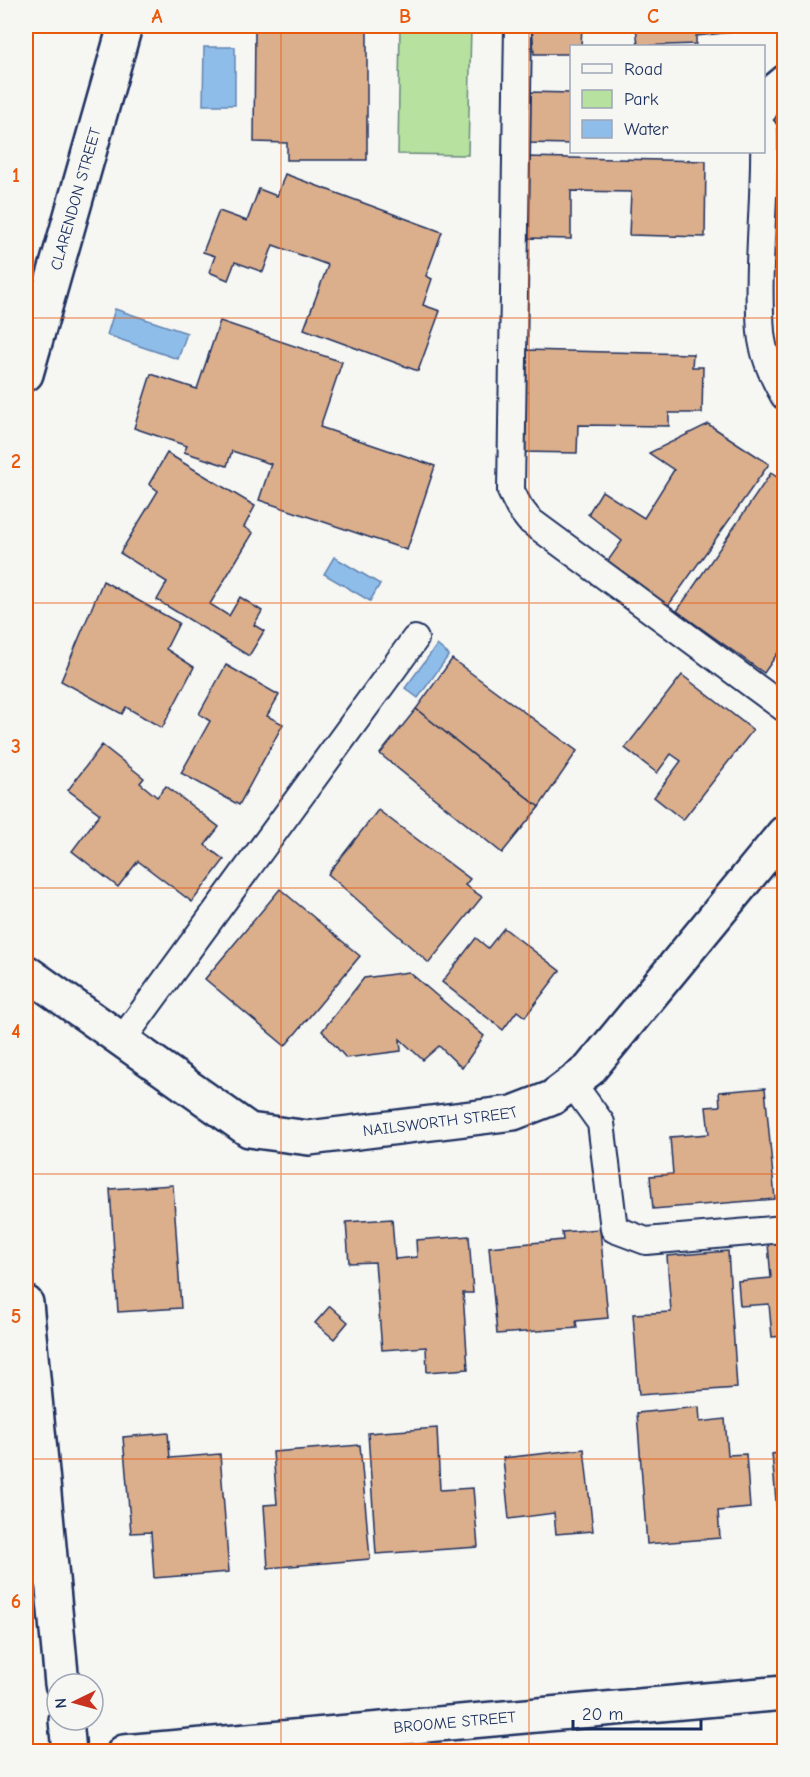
<svg xmlns="http://www.w3.org/2000/svg" width="810" height="1777" font-family="'Comic Neue',sans-serif">
  <style>
    .green { fill: #b7e19e; stroke: #69887e; stroke-width: 1.5 }
    .water { fill: #8fbde9; stroke: #6184b1; stroke-width: 1.5 }
    .building { fill: #dbae8c; stroke: #1b2f5e; stroke-width: 1.5 }
    .lines { fill: none; stroke-linecap: round; stroke-linejoin: round }
    .lane-casing { stroke: #1b2f5e; stroke-width: 30 }
    .street-casing { stroke: #1b2f5e; stroke-width: 38 }
    .secondary-casing { stroke: #1b2f5e; stroke-width: 38 }
    .lane { stroke: #f6f6f2; stroke-width: 26 }
    .street { stroke: #f6f6f2; stroke-width: 33 }
    .secondary { stroke: #f6f6f2; stroke-width: 33 }
    .grid { fill: none; stroke: #e8590c; stroke-width: 1.5; stroke-opacity: 0.55 }
    .labels { text-anchor: middle; dominant-baseline: central; stroke-width: 4.5; stroke-linejoin: round; paint-order: stroke }
    .street-label { font-size: 16px; fill: #1b2f5e; stroke: #f6f6f2 }
    .neatline { fill: none; stroke: #e8590c; stroke-width: 2 }
    .grid-label { font-size: 20px; text-anchor: middle; font-weight: bold; fill: #e8590c }
  </style>
  <rect width="100%" height="100%" fill="#f6f6f2"/>
  <filter id="ink" filterUnits="userSpaceOnUse"><feTurbulence type="fractalNoise" baseFrequency=".0167" numOctaves="2"/><feDisplacementMap in="SourceGraphic" scale="12" xChannelSelector="R" yChannelSelector="G"/><feConvolveMatrix kernelMatrix="1 2 1 2 8 2 1 2 1" color-interpolation-filters="sRGB"/></filter>
  <g filter="url(#ink)">
    <polygon class="green" points="400,26 471,26 468,155 398,154"/>
    <g class="water">
      <polygon points="204,47 235,47 235,105 203,105"/>
      <polygon points="115,309 187,333 178,359 107,335"/>
      <polygon points="334,557 380,584 370,601 324,574"/>
      <polygon points="437,645 449,655 418,698 405,688"/>
    </g>
    <g class="building">
      <polygon points="255,26 367,26 367,160 287,160 287,143 254,142"/>
      <polygon points="532,26 582,26 581,46 572,46 572,54 534,54"/>
      <polygon points="636,26 732,26 732,32 696,36 696,44 638,46"/>
      <polygon points="527,92 572,93 572,144 526,143"/>
      <polygon points="526,157 706,161 705,237 629,235 631,192 571,191 571,239 524,238"/>
      <polygon points="285,174 442,232 426,276 432,279 423,305 440,311 418,371 304,329 328,265 273,245 263,272 235,262 228,280 209,272 215,256 203,252 219,211 247,221 259,189 277,196"/>
      <polygon points="220,321 342,362 320,427 435,466 407,550 259,500 271,464 232,451 227,466 184,452 187,446 134,428 151,374 197,389"/>
      <polygon points="524,350 693,354 692,367 703,367 702,413 669,413 669,426 578,425 577,453 522,452"/>
      <polygon points="708,424 769,464 668,606 605,565 622,541 588,514 602,491 644,518 674,470 649,453"/>
      <polygon points="167,453 255,506 244,527 253,533 210,604 229,616 240,597 262,611 254,625 264,631 249,656 157,600 167,582 120,553 158,491 149,484"/>
      <polygon points="771,473 784,482 784,644 764,673 677,611"/>
      <polygon points="103,581 179,623 166,649 194,667 162,728 126,707 122,714 61,681"/>
      <polygon points="452,659 577,751 539,807 416,709"/>
      <polygon points="226,665 279,695 267,716 283,724 239,805 181,773 210,721 199,714"/>
      <polygon points="682,675 753,730 683,820 654,797 681,761 671,754 657,773 625,748"/>
      <polygon points="416,709 539,807 502,853 380,754"/>
      <polygon points="102,745 144,778 140,783 157,797 166,786 219,827 205,845 224,860 192,902 138,861 118,887 72,851 100,814 68,790"/>
      <polygon points="378,810 470,879 465,885 482,897 429,963 328,874"/>
      <polygon points="280,889 360,956 285,1046 205,979"/>
      <polygon points="504,928 560,971 525,1017 517,1011 503,1030 442,982 476,938 488,948"/>
      <polygon points="409,972 484,1036 462,1068 439,1046 423,1060 400,1039 401,1051 346,1058 322,1031 364,978"/>
      <polygon points="784,1076 784,1116 782,1077"/>
      <polygon points="765,1088 775,1199 653,1209 650,1176 673,1174 670,1137 709,1134 706,1107 720,1106 719,1092"/>
      <polygon points="173,1185 181,1308 118,1312 110,1189"/>
      <polygon points="392,1219 395,1259 417,1257 416,1240 469,1236 473,1293 463,1293 468,1369 427,1372 426,1347 382,1350 375,1262 349,1263 346,1222"/>
      <polygon points="600,1229 608,1318 576,1321 577,1328 497,1334 489,1247 563,1240 562,1232"/>
      <polygon points="784,1243 784,1336 772,1337 769,1304 740,1306 738,1281 771,1278 768,1244"/>
      <polygon points="728,1251 737,1388 639,1395 633,1314 671,1312 667,1256"/>
      <polygon points="330,1306 348,1322 334,1339 315,1323"/>
      <polygon points="699,1407 700,1422 725,1419 728,1455 746,1454 750,1508 718,1511 720,1538 647,1544 637,1413"/>
      <polygon points="437,1428 440,1490 473,1488 478,1547 376,1554 368,1433"/>
      <polygon points="168,1433 170,1458 220,1454 229,1572 154,1578 151,1532 131,1533 123,1437"/>
      <polygon points="360,1445 370,1559 268,1568 264,1505 277,1504 273,1452"/>
      <polygon points="584,1449 593,1531 556,1534 554,1513 509,1519 503,1458"/>
      <polygon points="784,1452 784,1513 777,1513 772,1454"/>
    </g>
    <g class="lines">
      <defs>
        <g id="lane">
          <polyline points="518,26 511,491 519,507 529,520 784,708"/>
          <polyline points="764,110 772,88 784,78"/>
          <path d="M 764,130 C 766,197 756,265 761,332 C 763,355 773,377 784,396"/>
          <polyline points="122,1040 415,639"/>
          <polyline points="572,1083 601,1123 614,1229 646,1241 784,1229"/>
        </g>
        <g id="street">
          <path id="s1" d="M 26,374 L 125,26"/>
          <path id="s2" d="M 26,972 L 249,1130 L 309,1138 L 513,1113 L 552,1098 L 589,1070 L 784,833"/>
          <polyline points="26,1303 62,1684"/>
          <polyline points="66,1720 69,1752"/>
        </g>
        <g id="secondary">
          <path id="s3" d="M 124,1752 L 784,1693"/>
        </g>
      </defs>
      <use href="#lane" class="lane-casing"/>
      <use href="#street" class="street-casing"/>
      <use href="#secondary" class="secondary-casing"/>
      <use href="#lane" class="lane"/>
      <use href="#street" class="street"/>
      <use href="#secondary" class="secondary"/>
    </g>
  </g>
  <path class="grid" d="M 281,26 L 281,1752M 529,26 L 529,1752M 26,318 L 784,318M 26,603 L 784,603M 26,888 L 784,888M 26,1174 L 784,1174M 26,1459 L 784,1459"/>
  <g class="labels">
    <g class="street-label">
      <text stroke="none"><textPath href="#s1" startOffset="182">CLARENDON STREET</textPath></text>
      <text stroke="none"><textPath href="#s2" startOffset="466">NAILSWORTH STREET</textPath></text>
      <text stroke="none"><textPath href="#s3" startOffset="332">BROOME STREET</textPath></text>
    </g>
  </g>
  <rect width="810" height="1777" fill="none" stroke="#f6f6f2" stroke-width="66"/>
  <rect x="570" y="45" width="195" height="108" fill="#f6f6f2" stroke="#9ea6b7" stroke-width="1.5"/>
  <rect x="582" y="64" width="30" height="9" fill="#f6f6f2" stroke="#9ea6b7" stroke-width="1.5"/>
  <text x="624" y="75" font-size="18" fill="#1b2f5e">Road</text>
  <rect x="582" y="90" width="30" height="18" fill="#b7e19e" stroke="#9ea6b7" stroke-width="1.5"/>
  <text x="624" y="105" font-size="18" fill="#1b2f5e">Park</text>
  <rect x="582" y="120" width="30" height="18" fill="#8fbde9" stroke="#9ea6b7" stroke-width="1.5"/>
  <text x="624" y="135" font-size="18" fill="#1b2f5e">Water</text>
  <g transform="translate(75 1702) rotate(265)"><circle r="28" fill="#f6f6f2" stroke="#9ea6b7" stroke-width="1.5"/>
  <path d="M0-4.5L10 22L0 15L-10 22Z" fill="#c8321e"/>
  <text y="-9" font-size="16" font-weight="bold" text-anchor="middle" fill="#1b2f5e">N</text>
  </g>
  <path d="M573 1720v9h128v-9" fill="none" stroke="#1b2f5e" stroke-width="3"/>
  <text x="582" y="1720" font-size="18" fill="#1b2f5e" stroke="#f6f6f2" stroke-width="4.5" paint-order="stroke">20 m</text>
  <rect x="33" y="33" width="744" height="1711" class="neatline"/>
  <g class="grid-label">
    <text x="157" y="23">A</text>
    <text x="405" y="23">B</text>
    <text x="653" y="23">C</text>
    <text x="16" y="182">1</text>
    <text x="16" y="468">2</text>
    <text x="16" y="753">3</text>
    <text x="16" y="1038">4</text>
    <text x="16" y="1323">5</text>
    <text x="16" y="1608">6</text>
  </g>
</svg>
